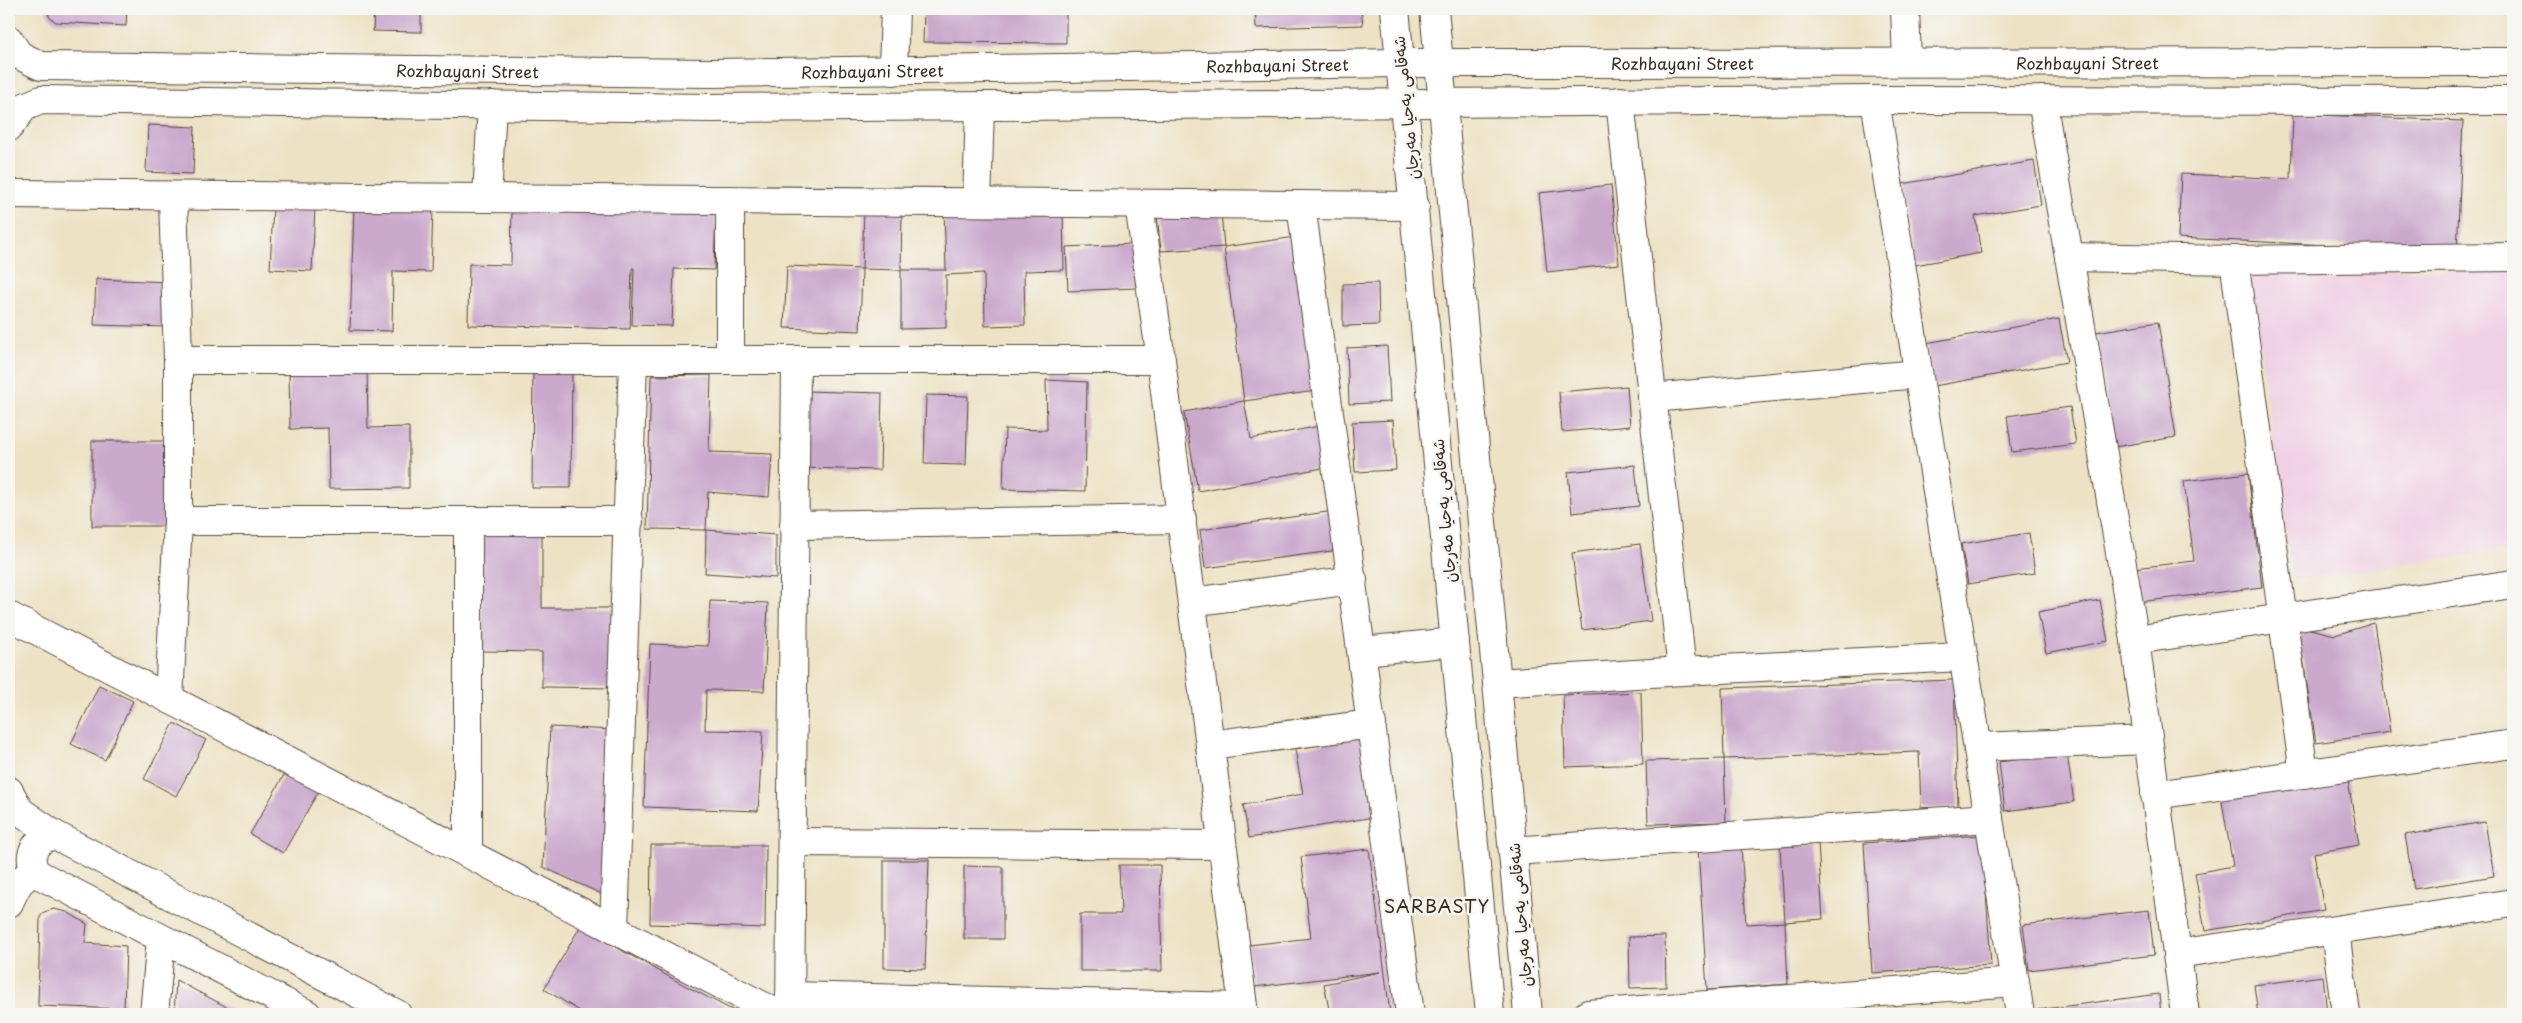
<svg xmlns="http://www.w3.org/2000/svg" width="2522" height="1023" font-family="'Playpen Sans','Playpen Sans Arabic',sans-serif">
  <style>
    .built { fill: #f0d0e4 }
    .building { fill: #caa9cd }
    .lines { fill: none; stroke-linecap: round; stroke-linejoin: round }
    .minor-casing { stroke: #564637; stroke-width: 30 }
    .minor { stroke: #fff; stroke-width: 28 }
    .labels { text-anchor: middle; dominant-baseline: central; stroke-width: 5; stroke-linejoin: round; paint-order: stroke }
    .street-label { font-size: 16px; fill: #3b2a1e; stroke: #f6f6f2 }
    .neighbourhood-label { font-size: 18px; letter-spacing: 1px; fill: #3b2a1e; stroke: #f6f6f2 }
  </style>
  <rect width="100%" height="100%" fill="#f6f6f2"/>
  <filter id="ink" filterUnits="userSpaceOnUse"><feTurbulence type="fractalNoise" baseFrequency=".02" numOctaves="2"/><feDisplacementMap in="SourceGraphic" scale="10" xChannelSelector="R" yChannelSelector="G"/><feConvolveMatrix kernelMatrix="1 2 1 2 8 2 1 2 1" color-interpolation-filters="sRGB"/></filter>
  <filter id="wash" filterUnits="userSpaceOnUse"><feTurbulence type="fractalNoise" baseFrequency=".0096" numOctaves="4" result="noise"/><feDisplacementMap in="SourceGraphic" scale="20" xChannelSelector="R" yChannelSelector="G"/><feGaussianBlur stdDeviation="1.12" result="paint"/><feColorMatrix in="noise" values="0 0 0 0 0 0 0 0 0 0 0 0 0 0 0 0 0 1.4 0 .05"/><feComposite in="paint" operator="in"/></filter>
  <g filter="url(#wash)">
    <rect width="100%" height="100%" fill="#ede2c4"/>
    <polygon class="built" points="2249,270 2513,271 2513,548 2293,580"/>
    <g id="blocks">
      <g class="building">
        <polygon points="46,9 127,9 126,26 56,22 50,18"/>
        <polygon points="374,9 421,9 421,32 373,31"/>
        <polygon points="924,9 1066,9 1066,43 923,42"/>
        <polygon points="1255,9 1361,9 1363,25 1256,28"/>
        <polygon points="2293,114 2463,121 2457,251 2178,238 2181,174 2291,179"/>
        <polygon points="148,125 195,127 193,174 146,172"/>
        <polygon points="2034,161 2041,205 1975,216 1981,253 1915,265 1902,184"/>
        <polygon points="1611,185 1619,264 1547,272 1539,193"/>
        <polygon points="512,204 716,209 714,270 674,269 672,326 632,325 634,268 632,268 630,329 468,325 469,264 511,265"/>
        <polygon points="273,206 315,208 312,271 270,269"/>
        <polygon points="354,206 433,208 431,272 393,271 392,331 350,330"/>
        <polygon points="1063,206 1064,270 1024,271 1025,325 985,326 984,273 946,275 946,328 901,329 901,270 946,270 944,209"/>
        <polygon points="864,209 902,210 901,270 862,269"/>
        <polygon points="1221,212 1224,247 1161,251 1157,215"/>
        <polygon points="1296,237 1316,391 1244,401 1224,247"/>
        <polygon points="1134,244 1136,288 1068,291 1066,247"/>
        <polygon points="787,266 862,269 860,331 784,328"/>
        <polygon points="96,279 169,282 168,327 94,325"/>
        <polygon points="1378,283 1379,325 1343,326 1343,284"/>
        <polygon points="2059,319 2067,362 1934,386 1926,343"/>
        <polygon points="2158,322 2176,437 2114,447 2096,332"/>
        <polygon points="1387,346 1390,402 1349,404 1347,348"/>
        <polygon points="533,364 572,364 571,488 532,488"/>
        <polygon points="367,367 368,428 409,427 409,488 329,489 328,428 290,429 289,369"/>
        <polygon points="711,375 709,452 772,454 769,497 708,492 706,530 647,529 651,376"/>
        <polygon points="1046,380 1087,382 1085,491 1003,489 1005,429 1047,430"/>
        <polygon points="1627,386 1630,426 1562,432 1559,392"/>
        <polygon points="803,391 882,393 880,470 802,468"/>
        <polygon points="926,395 968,396 966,465 924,464"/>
        <polygon points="1244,401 1251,439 1320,426 1328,467 1198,491 1184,412"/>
        <polygon points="2070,407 2076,444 2012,452 2007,416"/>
        <polygon points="1393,420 1396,470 1355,472 1352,422"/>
        <rect x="92" y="441" width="76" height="85"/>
        <polygon points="1635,465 1639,506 1572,513 1568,472"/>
        <polygon points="2248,473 2262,587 2139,602 2135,568 2194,561 2184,481"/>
        <polygon points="1334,511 1339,550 1205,568 1200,530"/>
        <polygon points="706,530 776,535 776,578 705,573"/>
        <polygon points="482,532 542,532 542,608 618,608 618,688 542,687 542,652 482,651"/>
        <polygon points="2029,533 2035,573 1968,584 1961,544"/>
        <polygon points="1640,544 1651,621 1582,630 1572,553"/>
        <polygon points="2100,600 2108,641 2046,653 2038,612"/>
        <polygon points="710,601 768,603 764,691 706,690 705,730 763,731 758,811 644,807 650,644 708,646"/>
        <polygon points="2374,623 2390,732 2316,743 2298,626 2335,635"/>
        <polygon points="1954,680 1958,807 1921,808 1919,752 1724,759 1722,688"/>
        <polygon points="99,685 133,701 105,760 71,744"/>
        <polygon points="1641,692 1643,764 1565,767 1563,695"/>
        <polygon points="174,723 206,740 176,796 144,779"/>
        <polygon points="550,727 615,730 608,897 543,867"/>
        <polygon points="1361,737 1374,817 1249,838 1243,805 1303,794 1295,749"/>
        <polygon points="2067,753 2074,802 2005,811 1999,762"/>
        <polygon points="1724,759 1726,822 1648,824 1646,761"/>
        <polygon points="288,768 321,787 283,853 250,834"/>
        <polygon points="2347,775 2359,845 2314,853 2324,910 2205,931 2195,873 2233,866 2221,796"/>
        <polygon points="2485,822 2494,876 2414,889 2405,835"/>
        <polygon points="1982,835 1991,965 1872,973 1864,843"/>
        <polygon points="1818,844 1823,919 1785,922 1780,847"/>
        <polygon points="651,845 766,845 765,928 650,924"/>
        <polygon points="1741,845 1746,924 1785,922 1788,984 1707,990 1698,848"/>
        <polygon points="1369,849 1390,1014 1330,1014 1324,984 1380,972 1254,987 1249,945 1311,938 1301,857"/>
        <polygon points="884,860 929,860 925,969 884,968"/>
        <polygon points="1119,865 1160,865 1162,971 1080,971 1080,914 1121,914"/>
        <polygon points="964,866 1003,867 1003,939 964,939"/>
        <polygon points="54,909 67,912 87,924 85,943 126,946 124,1009 38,1006 40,917 44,912"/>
        <polygon points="2149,910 2154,955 2029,970 2023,925"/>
        <polygon points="580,927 682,984 740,1014 585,1014 578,1010 544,989"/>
        <polygon points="1665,936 1666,987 1630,988 1629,937"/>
        <polygon points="2323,976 2327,1014 2258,1014 2254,985"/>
        <polygon points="176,980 240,1014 174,1014"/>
        <polygon points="2159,994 2161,1014 2038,1014 2037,1010"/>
      </g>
    </g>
  </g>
  <g filter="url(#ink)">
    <use href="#blocks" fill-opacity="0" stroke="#564637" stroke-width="1"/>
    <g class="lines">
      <defs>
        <g id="minor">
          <polyline points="1395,9 1490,1014"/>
          <polyline points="1434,9 1528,1014"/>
          <polyline points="1905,9 1907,62"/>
          <path id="s1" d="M 9,40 L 19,55 L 41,66 L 710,73 L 1400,63 L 2513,62"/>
          <polyline points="893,71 895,9"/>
          <polyline points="1875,100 2020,1014"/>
          <polyline points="2042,100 2135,640 2185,1014"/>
          <polyline points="1620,101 1682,671"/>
          <polyline points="9,127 24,107 41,100 711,108 1875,100 2513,101"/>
          <polyline points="9,194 1415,206"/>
          <polyline points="487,198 492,105"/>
          <polyline points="730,200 730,360"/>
          <polyline points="977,202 980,108"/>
          <polyline points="1139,204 1161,360 1244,1014"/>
          <polyline points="1301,205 1410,1014"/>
          <polyline points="2069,257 2234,260 2513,257"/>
          <polyline points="2234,260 2304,774"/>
          <polyline points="178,360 1161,360"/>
          <polyline points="1652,398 1918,374"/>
          <polyline points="178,521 629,521"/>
          <polyline points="794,525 1182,519"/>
          <polyline points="1192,602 1353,580"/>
          <polyline points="9,616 778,1014"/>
          <polyline points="2135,640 2513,584"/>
          <polyline points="1362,651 1455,642"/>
          <polyline points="1497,683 1682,671 1963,657"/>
          <polyline points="169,699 178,521 178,360 173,196"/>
          <polyline points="1210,745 1372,724"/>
          <polyline points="1978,747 2148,740"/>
          <polyline points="9,791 20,811 55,835 397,1014"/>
          <polyline points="2155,795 2513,744"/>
          <polyline points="792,842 1222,845"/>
          <polyline points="1513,851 1989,818"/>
          <polyline points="468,854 468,521"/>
          <path d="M 36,873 C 26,855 35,839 55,835"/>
          <path d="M 9,903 C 15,890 20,875 36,873 L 307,1014"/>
          <polyline points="614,930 633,360"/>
          <polyline points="2335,931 2346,1014"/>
          <polyline points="2177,954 2513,903"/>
          <polyline points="790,996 1243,1007"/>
          <polyline points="154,1014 161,939"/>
          <polyline points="790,1014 796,360"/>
          <polyline points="1588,1014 2015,982"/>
        </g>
      </defs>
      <use href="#minor" class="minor-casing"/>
      <use href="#minor" class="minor"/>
    </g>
  </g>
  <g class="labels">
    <g class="street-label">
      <text stroke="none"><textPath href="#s1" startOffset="2089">Rozhbayani Street</textPath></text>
      <text stroke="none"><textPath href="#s1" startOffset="1684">Rozhbayani Street</textPath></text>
      <text stroke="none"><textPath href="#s1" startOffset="1279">Rozhbayani Street</textPath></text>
      <text stroke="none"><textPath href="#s1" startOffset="469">Rozhbayani Street</textPath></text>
      <text stroke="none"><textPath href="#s1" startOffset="874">Rozhbayani Street</textPath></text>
      <text transform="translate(1405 108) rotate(-96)">شەقامی یەحیا مەرجان</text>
      <text transform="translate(1443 511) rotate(-95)">شەقامی یەحیا مەرجان</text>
      <text transform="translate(1519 915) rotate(-95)">شەقامی یەحیا مەرجان</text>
    </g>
    <g class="neighbourhood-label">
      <text x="1437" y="905">SARBASTY</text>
    </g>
  </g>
  <rect width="2522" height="1023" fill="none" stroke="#f6f6f2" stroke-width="30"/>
</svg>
